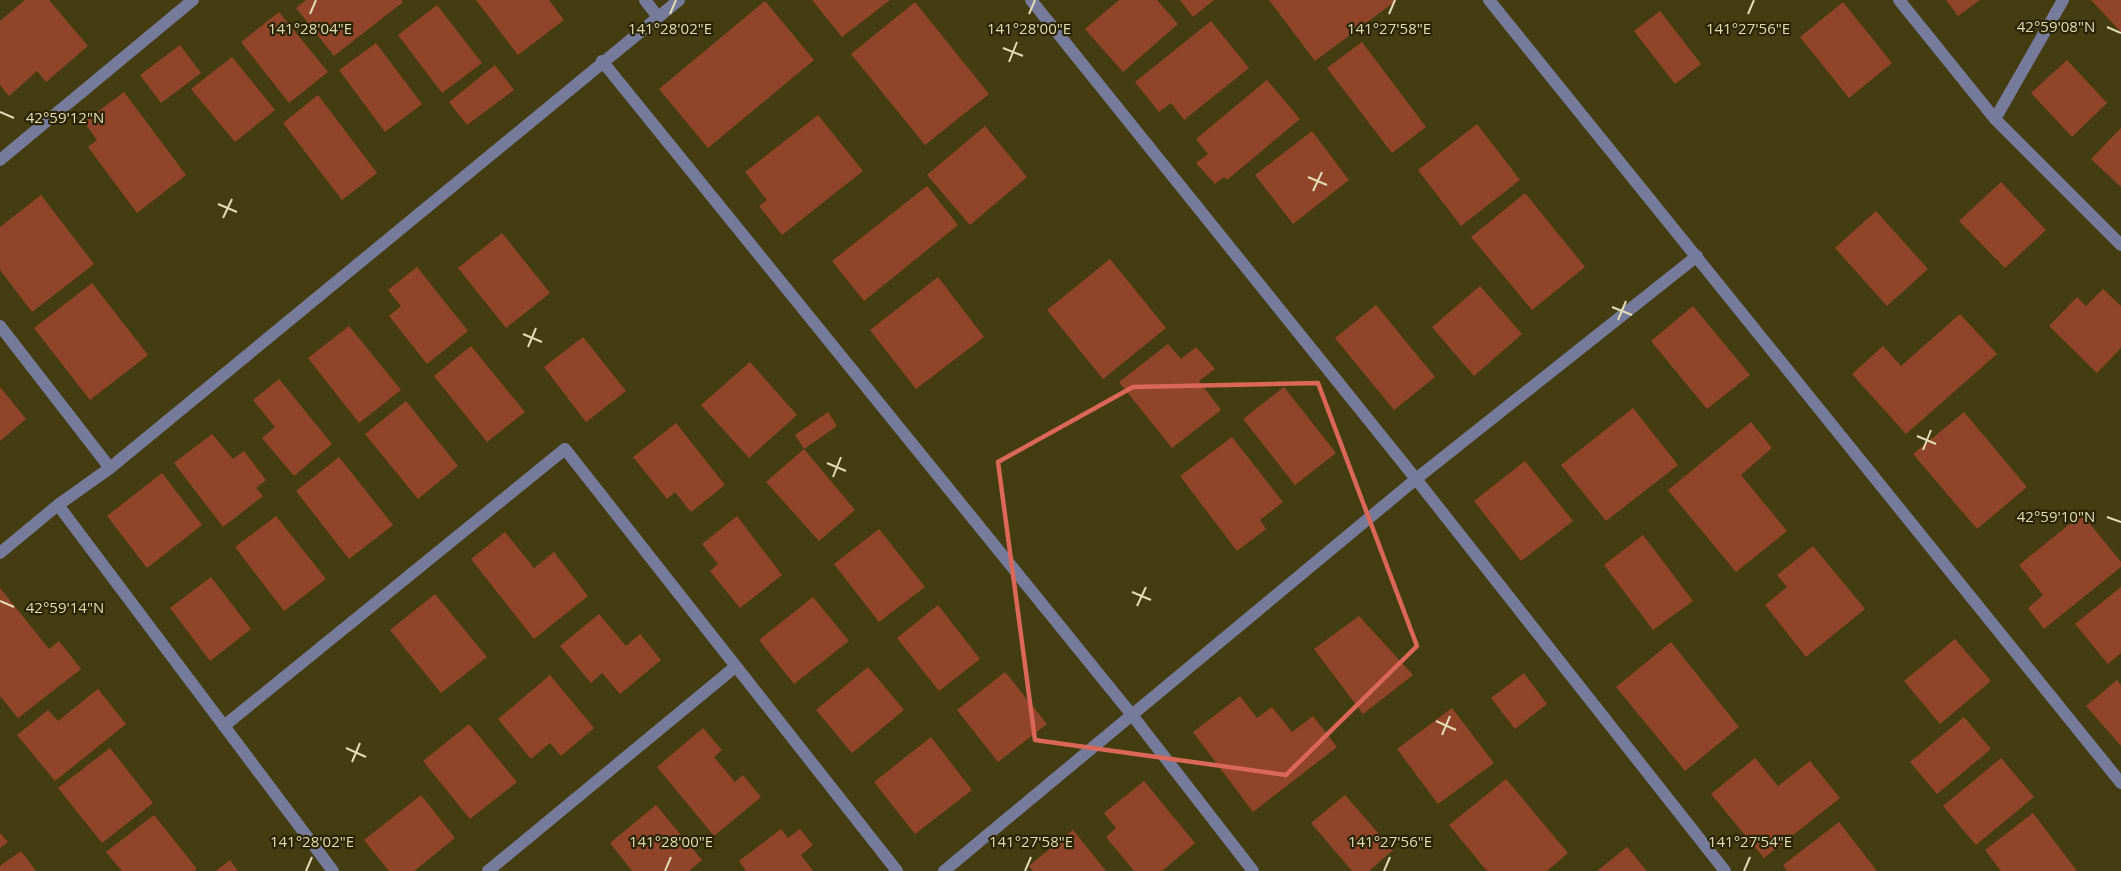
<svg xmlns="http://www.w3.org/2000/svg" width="2121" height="871" font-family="'Open Sans',sans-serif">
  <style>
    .building { fill: #90442a }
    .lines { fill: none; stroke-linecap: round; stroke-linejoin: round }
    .street { stroke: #767a9b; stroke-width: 12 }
    .marked { fill: none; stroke: #da6759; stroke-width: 4.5; stroke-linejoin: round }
    .ticks { fill: none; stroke: #e2dcb5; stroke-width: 2 }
    .ticks-label { font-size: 15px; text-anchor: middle; fill: #e2dcb5; stroke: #2a2402; stroke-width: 4.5; stroke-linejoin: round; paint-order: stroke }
  </style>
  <rect width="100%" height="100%" fill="#453d12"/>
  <g class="building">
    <polygon points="25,0 49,0 88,46 46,82 37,71 9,96 0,85 0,21"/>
    <polygon points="306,0 401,0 403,2 334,56 296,8"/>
    <polygon points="476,0 549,0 564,20 518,55"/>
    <polygon points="812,0 890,0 842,37"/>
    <polygon points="1119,0 1157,0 1178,24 1123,72 1085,29"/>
    <polygon points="1180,0 1214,0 1193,17"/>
    <polygon points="1269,0 1397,0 1315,61"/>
    <polygon points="1946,0 1980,0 1958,16"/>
    <polygon points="2091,0 2121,0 2121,32"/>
    <polygon points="765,1 814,60 708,148 659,89"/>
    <polygon points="915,2 989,94 925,145 851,54"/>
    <polygon points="1843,2 1892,63 1849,98 1800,37"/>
    <polygon points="437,5 482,63 442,93 398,35"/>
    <polygon points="1660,11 1701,64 1675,84 1634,31"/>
    <polygon points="279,12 328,72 289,103 241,42"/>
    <polygon points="1211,21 1249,68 1184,120 1171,103 1159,112 1135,82"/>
    <polygon points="1362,42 1426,127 1392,153 1327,68"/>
    <polygon points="376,43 422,104 385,132 339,70"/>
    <polygon points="180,45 201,73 161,103 140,75"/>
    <polygon points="232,57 275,110 235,142 191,89"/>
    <polygon points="2067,60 2107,103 2072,137 2031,93"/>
    <polygon points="495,65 514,90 467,125 449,102"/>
    <polygon points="1267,80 1300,119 1227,180 1224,177 1215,184 1196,163 1208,154 1196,139"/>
    <polygon points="124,92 186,175 137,213 88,147 97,140 84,122"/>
    <polygon points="318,95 377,173 342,200 283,123"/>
    <polygon points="818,115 863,171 782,235 759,206 767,200 745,172"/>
    <polygon points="1477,124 1520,180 1461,226 1418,170"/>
    <polygon points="985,126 1027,177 970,225 927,175"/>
    <polygon points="2121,128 2121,187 2091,159"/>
    <polygon points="1312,131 1349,180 1293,224 1255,175"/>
    <polygon points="2001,182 2046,230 2005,268 1959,221"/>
    <polygon points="927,186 958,225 864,301 832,261"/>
    <polygon points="1525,193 1585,267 1532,310 1471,237"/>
    <polygon points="41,195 94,264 32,312 0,270 0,227"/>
    <polygon points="1876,211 1928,269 1887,306 1835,248"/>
    <polygon points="502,233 550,293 506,328 458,268"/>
    <polygon points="1110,259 1166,328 1103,379 1047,310"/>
    <polygon points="417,267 468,331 427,364 389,316 401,306 388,290"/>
    <polygon points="938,277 984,337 916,389 870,330"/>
    <polygon points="92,283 148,355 90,400 34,328"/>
    <polygon points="1480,286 1522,334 1474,376 1432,327"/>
    <polygon points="2103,289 2121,306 2121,348 2097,373 2049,326 2077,297 2086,306"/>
    <polygon points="1376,305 1435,377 1394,410 1335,338"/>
    <polygon points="1693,306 1750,375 1707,409 1651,341"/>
    <polygon points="1960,314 1997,354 1906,434 1852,374 1883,346 1901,366"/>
    <polygon points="349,326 401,390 359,423 308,358"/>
    <polygon points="583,337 626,391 586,422 544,367"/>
    <polygon points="1168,344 1181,359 1196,347 1215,369 1199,381 1221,410 1172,448 1119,382"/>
    <polygon points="471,346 525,412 487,442 434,376"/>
    <polygon points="750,362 797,415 749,458 701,405"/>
    <polygon points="279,379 332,444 294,476 262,438 275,427 253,400"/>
    <polygon points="0,387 26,419 0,441"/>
    <polygon points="1284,387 1336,453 1295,485 1243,419"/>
    <polygon points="406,401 458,466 418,499 365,434"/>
    <polygon points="1633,408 1678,465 1606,521 1561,465"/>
    <polygon points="828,412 837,426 804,449 795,435"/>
    <polygon points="1964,412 2027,487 1977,529 1913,454"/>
    <polygon points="1751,422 1772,448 1741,475 1787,531 1736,572 1668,490"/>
    <polygon points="676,423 725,485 691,512 675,492 667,499 633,457"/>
    <polygon points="212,434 233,459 244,451 266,480 256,488 263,496 223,527 174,463"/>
    <polygon points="1232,437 1283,502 1260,520 1266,529 1237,551 1180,476"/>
    <polygon points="804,449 855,510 819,541 766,482"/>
    <polygon points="339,457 393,525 349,559 296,491"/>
    <polygon points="1525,461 1573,521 1521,561 1474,501"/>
    <polygon points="162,473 202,525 147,568 107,516"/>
    <polygon points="2082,514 2121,562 2121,567 2044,629 2028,608 2043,595 2019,565"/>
    <polygon points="276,516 326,579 284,611 235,547"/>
    <polygon points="737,516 782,575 740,608 710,571 718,564 702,544"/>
    <polygon points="879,529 925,587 879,622 834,564"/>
    <polygon points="505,532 534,568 554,552 588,596 534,639 471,559"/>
    <polygon points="1643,535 1693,601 1653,630 1604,565"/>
    <polygon points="1813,546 1865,609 1806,657 1765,605 1787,587 1777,575"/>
    <polygon points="211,577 251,629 210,661 170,608"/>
    <polygon points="2121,587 2121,653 2108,664 2075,624"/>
    <polygon points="0,588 49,649 59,641 81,669 18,718 0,696"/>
    <polygon points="435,594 487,657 441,693 390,630"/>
    <polygon points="813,597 849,641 794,684 759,640"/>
    <polygon points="938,605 980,659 939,691 897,638"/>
    <polygon points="599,614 626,646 640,634 661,660 620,694 602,673 591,683 560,646"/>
    <polygon points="1359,616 1413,675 1363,714 1314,649"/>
    <polygon points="1955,639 1991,681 1940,724 1904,681"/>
    <polygon points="1671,642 1739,727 1685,771 1616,687"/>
    <polygon points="868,667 904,710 852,753 816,710"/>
    <polygon points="1005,672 1047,724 998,762 957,710"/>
    <polygon points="1524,673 1547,704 1515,729 1491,698"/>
    <polygon points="550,675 594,728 561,756 550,743 531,759 498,719"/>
    <polygon points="2117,680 2121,685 2121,746 2086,706"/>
    <polygon points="98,689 126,724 55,781 17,735 48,710 58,721"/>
    <polygon points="1240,696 1257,718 1272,707 1292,732 1313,716 1337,747 1253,812 1193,732"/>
    <polygon points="1452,708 1494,763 1438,804 1397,749"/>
    <polygon points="1964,717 1991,749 1937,794 1910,762"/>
    <polygon points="469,724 517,782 470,819 423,761"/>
    <polygon points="703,728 722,750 714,757 735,782 743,775 761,797 714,836 657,767"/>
    <polygon points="931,737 972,790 915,834 874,782"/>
    <polygon points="110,748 153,803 102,843 58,788"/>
    <polygon points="1755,758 1778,786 1810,761 1840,798 1764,858 1711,794"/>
    <polygon points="2001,758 2034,797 1976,845 1943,806"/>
    <polygon points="1506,779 1568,853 1547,871 1487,871 1449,825"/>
    <polygon points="1144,781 1195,843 1162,871 1134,871 1106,837 1116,828 1104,813"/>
    <polygon points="421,795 455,838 414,871 389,871 364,840"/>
    <polygon points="1345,795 1393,850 1369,871 1352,871 1311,823"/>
    <polygon points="656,805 702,860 689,871 632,871 610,843"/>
    <polygon points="2033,813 2077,871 2001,871 1985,850"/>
    <polygon points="154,815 197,869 194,871 122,871 106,852"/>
    <polygon points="1839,822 1877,871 1787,871 1783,865"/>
    <polygon points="781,829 788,838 800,829 813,845 801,855 813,871 746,871 739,861"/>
    <polygon points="1073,830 1106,871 1033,871 1029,866"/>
    <polygon points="0,833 8,842 0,848"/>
    <polygon points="1627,847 1647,871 1597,871"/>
    <polygon points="21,851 36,871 0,871 0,866"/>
    <polygon points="230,860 238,871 216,871"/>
  </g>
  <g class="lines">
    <g class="street">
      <polyline points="645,0 658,17"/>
      <polyline points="1031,0 1416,479 1725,871"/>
      <polyline points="1489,0 2121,783"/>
      <polyline points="1899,0 1995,119 2063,0"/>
      <polyline points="602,61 1132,715 1253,871"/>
      <polyline points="1995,119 2121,245"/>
      <polyline points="0,160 193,0"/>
      <polyline points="0,326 110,468"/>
      <polyline points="58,505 333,871"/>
      <polyline points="0,553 58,505 110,468 679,0"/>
      <polyline points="224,726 565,449 897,871"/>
      <polyline points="488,871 735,667"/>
      <polyline points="944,871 1416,479 1697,256"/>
    </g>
  </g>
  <path class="marked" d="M 1318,383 L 1417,646 L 1286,775 L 1035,740 L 998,462 L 1133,387 Z"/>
  <path class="ticks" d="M 310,14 L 316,0M 670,14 L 676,0M 1029,14 L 1035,0M 1389,14 L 1395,0M 1748,14 L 1754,0M 2107,27 L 2121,33M 1003,48 L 1023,56M 1009,62 L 1017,42M 0,112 L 14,118M 1308,177 L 1327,185M 1313,191 L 1322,172M 218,204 L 237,212M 223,218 L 232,199M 1612,307 L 1632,315M 1618,320 L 1626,301M 523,334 L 542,342M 528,347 L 536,328M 1917,436 L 1936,444M 1923,450 L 1931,430M 827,463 L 846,471M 833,477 L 841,457M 2107,517 L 2121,522M 1132,592 L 1151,600M 0,601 L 14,607M 1137,606 L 1146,587M 1436,721 L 1456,730M 1442,735 L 1450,716M 346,748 L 366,757M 352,762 L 360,743M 306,871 L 312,857M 665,871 L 671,857M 1025,871 L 1031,857M 1384,871 L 1390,857M 1744,871 L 1750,857"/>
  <g class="ticks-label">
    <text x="2056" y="32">42°59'08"N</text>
    <text x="670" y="34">141°28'02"E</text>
    <text x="1029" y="34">141°28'00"E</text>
    <text x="1389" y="34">141°27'58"E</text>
    <text x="1748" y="34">141°27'56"E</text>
    <text x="310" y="34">141°28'04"E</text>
    <text x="65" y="123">42°59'12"N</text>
    <text x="2056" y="522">42°59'10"N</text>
    <text x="65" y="613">42°59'14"N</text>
    <text x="312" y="847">141°28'02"E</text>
    <text x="671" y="847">141°28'00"E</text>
    <text x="1031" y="847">141°27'58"E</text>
    <text x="1390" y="847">141°27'56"E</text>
    <text x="1750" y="847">141°27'54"E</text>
  </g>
</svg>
